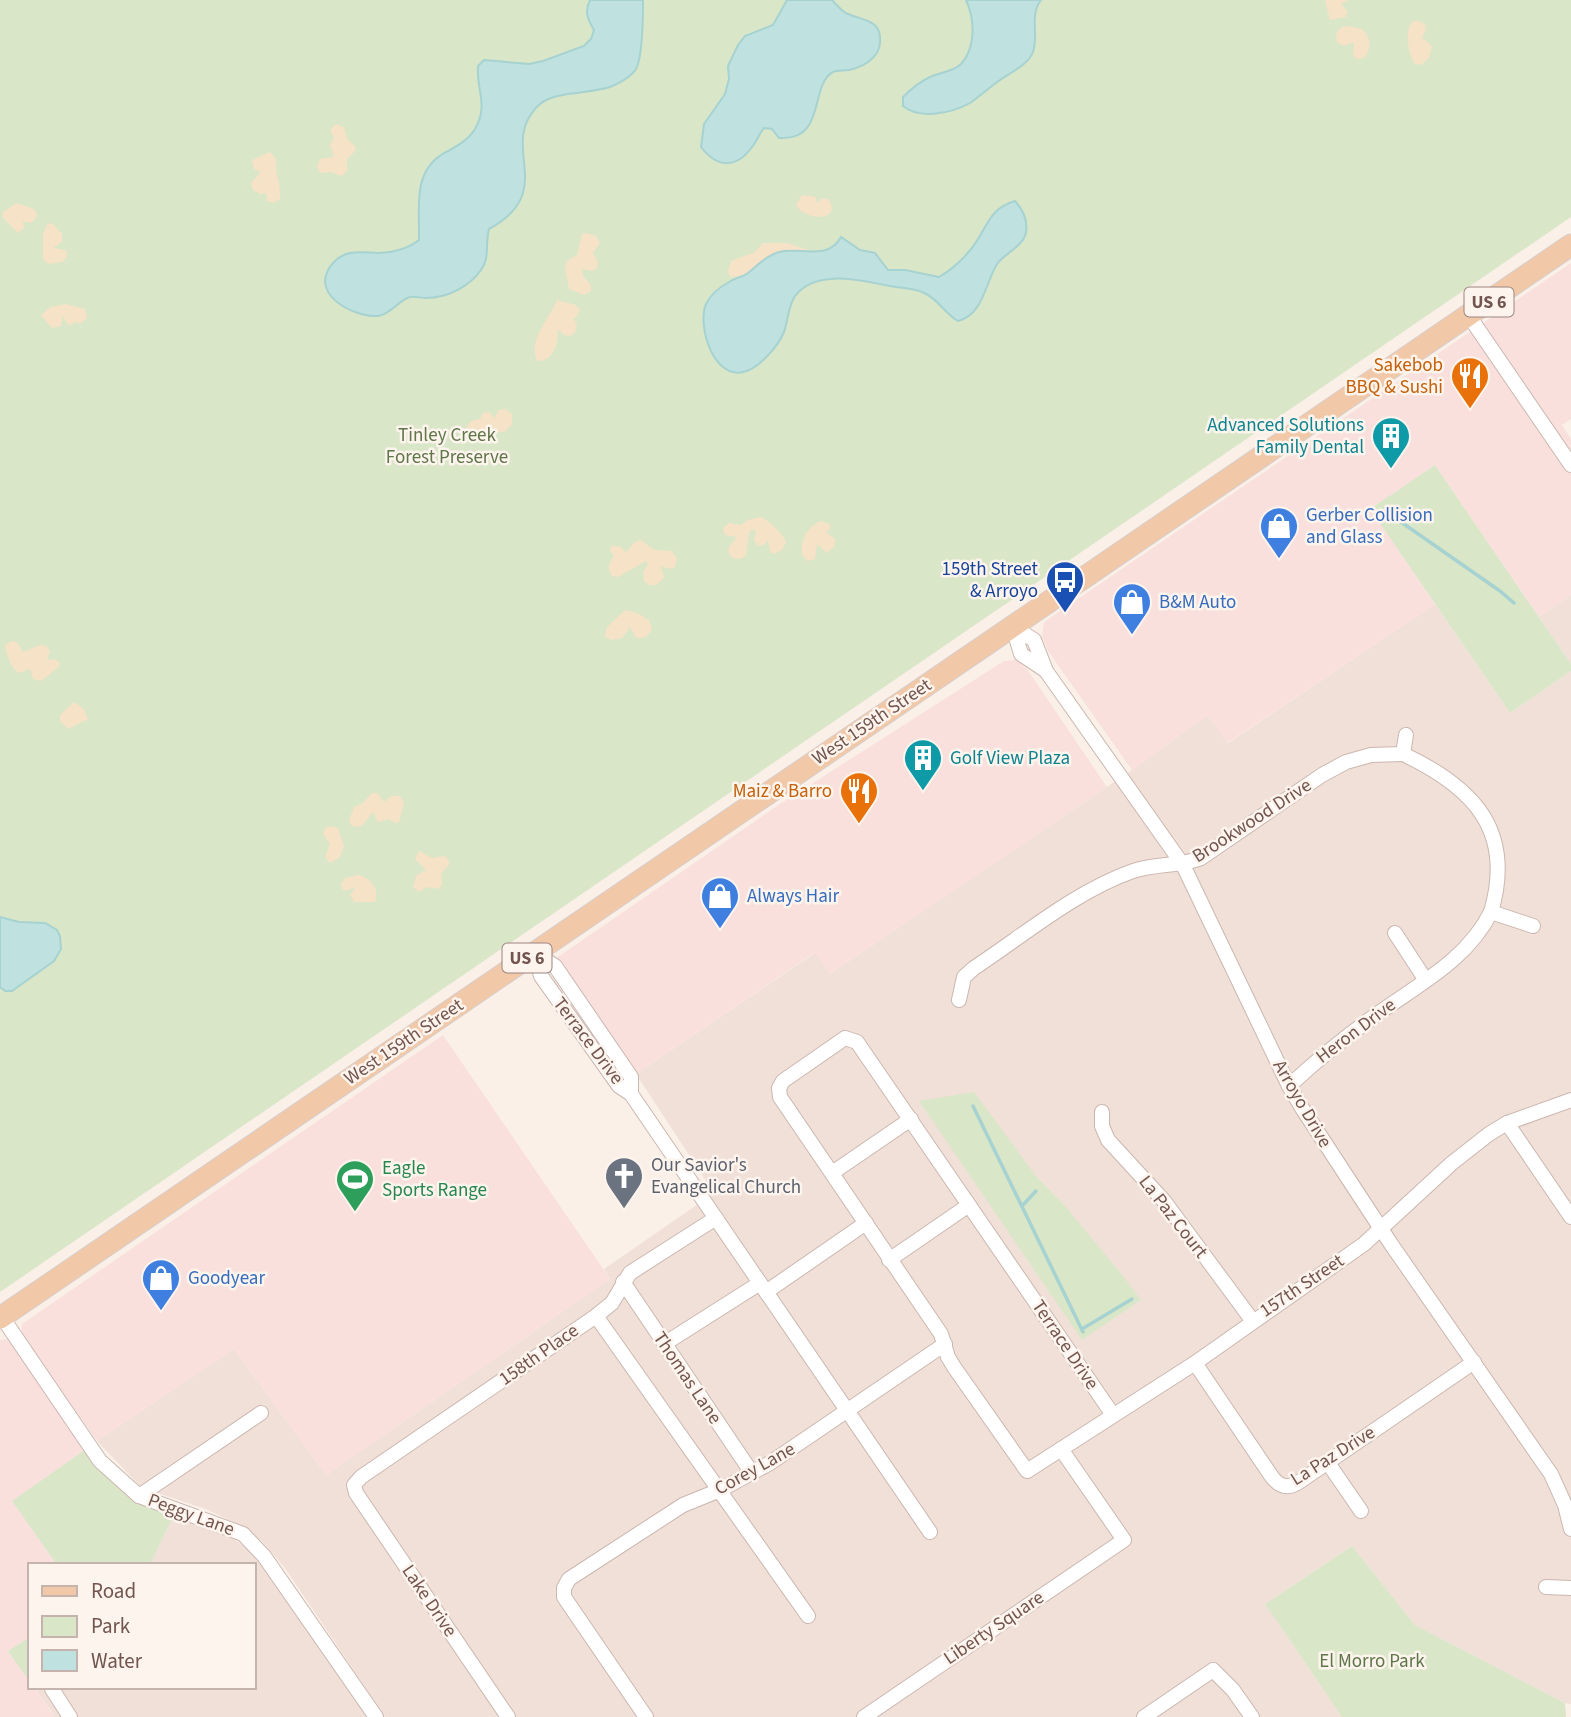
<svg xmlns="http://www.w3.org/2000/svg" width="1571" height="1717" font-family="'Source Sans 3',sans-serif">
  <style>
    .residential { fill: #f1e0d8; fill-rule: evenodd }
    .commercial { fill: #f9e0dd }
    .green { fill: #dae6c8 }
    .sand { fill: #f6e2c7 }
    .water { fill: #bfe2e0; stroke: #a6d2d1; stroke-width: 2 }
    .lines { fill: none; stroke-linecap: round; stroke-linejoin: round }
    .stream { stroke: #a6d2d1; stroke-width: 3.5 }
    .street-casing { stroke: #cbb7af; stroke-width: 16 }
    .primary-casing { stroke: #d8cfce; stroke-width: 23 }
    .street { stroke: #fff; stroke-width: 14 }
    .primary { stroke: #f1c8a8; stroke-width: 21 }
    .labels { text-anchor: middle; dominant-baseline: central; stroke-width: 5; stroke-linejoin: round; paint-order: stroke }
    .shield { fill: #fdf4ee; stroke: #9c857f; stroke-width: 2 }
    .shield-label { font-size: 18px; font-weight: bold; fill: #72554f }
    .food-label { font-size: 19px; fill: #c56008; stroke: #fdf4ee; text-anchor: end }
    .culture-label { font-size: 19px; fill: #0d838f; stroke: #fdf4ee; text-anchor: end }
    .park-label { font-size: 19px; fill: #5e7648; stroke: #fdf4ee }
    .shop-label { font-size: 19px; fill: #366cbe; stroke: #fdf4ee; text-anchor: start }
    .transit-label { font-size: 19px; fill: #164399; stroke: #fdf4ee; text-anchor: end }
    .street-label { font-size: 19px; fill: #72554f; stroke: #fdf4ee }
    .worship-label { font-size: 19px; fill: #5b616d; stroke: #fdf4ee; text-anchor: start }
    .leisure-label { font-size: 19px; fill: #27864d; stroke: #fdf4ee; text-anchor: start }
  </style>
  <rect width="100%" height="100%" fill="#faf0e8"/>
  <g class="residential">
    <polygon points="1571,595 1571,664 1539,617"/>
    <path d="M 1435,604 L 1510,713 L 1571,671 L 1571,1704 L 1565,1703 L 1415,1625 L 1352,1546 L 1265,1604 L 1342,1717 L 385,1717 L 285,1568 L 262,1541 L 235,1523 L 206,1509 L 142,1488 L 97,1441 L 234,1349 L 326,1475 L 610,1279 L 604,1269 L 714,1193 L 636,1074 L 815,953 L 830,974 L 1132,770 L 1205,717 L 1209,717 L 1228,743 ZM 920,1101 L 1036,1176 L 1066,1207 Z"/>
    <polygon points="173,1517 224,1532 251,1551 310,1630 369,1717 52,1717 54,1715 37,1691 42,1687 254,1687 254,1565 150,1565"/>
  </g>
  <g class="commercial">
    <polygon points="1571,263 1571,419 1562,425 1571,439 1571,595 1539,617 1435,465 1370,509 1435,604 1227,743 1209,717 1205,717 1132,770 1048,651 1042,636 1044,622"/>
    <polygon points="1016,660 1027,669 1107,787 830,974 814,953 636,1074 555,959 777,806 1004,661"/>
    <polygon points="443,1035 610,1279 326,1475 234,1349 97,1441 22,1335 22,1324"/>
    <polygon points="6,1339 12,1344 86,1449 12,1501 57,1565 30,1565 30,1637 8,1651 30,1682 30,1687 34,1687 54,1716 52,1717 0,1717 0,1340"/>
  </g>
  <g class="green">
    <polygon points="0,0 1571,0 1571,217 0,1292"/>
    <polygon points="1435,465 1571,664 1571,671 1510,713 1370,509"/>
    <polygon points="974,1092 1036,1176 1066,1207 1123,1276 1141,1300 1082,1340 919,1101"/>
    <polygon points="86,1449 106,1477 133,1498 173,1517 150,1565 57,1565 12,1501"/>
    <polygon points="1352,1546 1415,1625 1565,1703 1566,1717 1342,1717 1265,1604"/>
    <polygon points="30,1637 30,1682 8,1651"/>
  </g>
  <g class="sand">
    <polygon points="1325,0 1349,0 1341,4 1347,11 1346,17 1330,20"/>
    <path d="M 1413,21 L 1418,21 L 1425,24 L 1426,29 L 1422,38 L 1432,46 L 1429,58 L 1421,65 L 1415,64 C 1408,56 1404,29 1413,21 Z"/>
    <path d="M 1348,26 L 1362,29 C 1371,37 1372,50 1364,58 L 1357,59 L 1353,56 L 1354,42 L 1344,46 L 1337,42 C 1334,33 1338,27 1348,26 Z"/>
    <polygon points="336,124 344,127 347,139 355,146 356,150 347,159 347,171 342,176 330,172 320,173 317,167 320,159 334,157 330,145 334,138 330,130"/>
    <path d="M 270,152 L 276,159 C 275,173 281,185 280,199 L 274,203 L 267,201 L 266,193 L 260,194 L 253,190 L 251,183 L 261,172 L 254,169 L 252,160 Z"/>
    <path d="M 802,195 L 816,197 L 817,204 L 821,199 L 828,199 C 844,220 807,223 796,205 Z"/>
    <polygon points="16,203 34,209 37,214 35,220 30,223 23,221 24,228 18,233 3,218 2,213"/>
    <polygon points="48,223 53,224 62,234 62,242 53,248 66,250 67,257 62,262 48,264 43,259 43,234"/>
    <polygon points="587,233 596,236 600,243 593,253 598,262 597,268 593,271 582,269 583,276 590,284 591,291 584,295 569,289 565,267 567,261 577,255 582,234"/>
    <polygon points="763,243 787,243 811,251 775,253 745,275 731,277 728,272 731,261 755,252"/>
    <path d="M 557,300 L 576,305 L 580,310 L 576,318 L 573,318 L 577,324 L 575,332 L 571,336 L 564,335 L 558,329 C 558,343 555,361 537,361 C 528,338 549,320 557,300 Z"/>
    <polygon points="66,304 85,309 87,318 81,323 75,322 71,325 67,324 63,316 61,326 52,328 41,315 51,307"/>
    <path d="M 505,409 L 512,414 L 512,424 L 506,431 L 495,433 L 490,443 L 485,443 L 466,432 C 465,424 473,419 480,419 L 483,413 L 490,412 L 494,418 L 499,410 Z"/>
    <path d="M 761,517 C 768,520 784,534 786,542 L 782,550 L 774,554 L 770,552 L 768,540 L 763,546 L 757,545 L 754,540 L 756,531 L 752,529 L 749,533 L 746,556 L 740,559 L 732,558 C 723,547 733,546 736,537 L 725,535 L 723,528 L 729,523 L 741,525 L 748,520 Z"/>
    <path d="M 821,521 L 830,524 L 830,529 L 826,532 L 835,539 L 835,546 L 827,553 L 817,544 L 815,559 L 807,561 L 802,555 C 800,539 807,527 821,521 Z"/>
    <path d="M 641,540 L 654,550 L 672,551 L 677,558 L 675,567 L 670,569 L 661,566 L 664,578 L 656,585 L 649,585 L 644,581 L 643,572 L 648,564 L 646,561 L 618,577 L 612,576 C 606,567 610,563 614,555 L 610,551 L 611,546 L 619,546 L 626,552 L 635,542 Z"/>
    <path d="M 625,610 L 637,613 L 649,620 L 652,629 C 649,636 643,639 636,638 L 630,627 L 622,638 L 612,640 L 605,637 L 607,627 Z"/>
    <path d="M 12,641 L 17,642 L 23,652 L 40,645 L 46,646 L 50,651 L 47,660 L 55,659 L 60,663 L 59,667 L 41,681 L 33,679 L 30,669 L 18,673 C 11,668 6,653 5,645 Z"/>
    <polygon points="74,702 84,709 88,719 68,729 60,721 60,715"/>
    <path d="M 372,793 L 378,793 L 384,802 L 391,796 L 400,796 L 404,803 L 399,822 L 395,823 L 388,819 L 378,822 L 373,812 C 366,819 364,831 351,825 L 349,821 L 354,807 L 363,803 Z"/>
    <polygon points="331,826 338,828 344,846 340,857 330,863 325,857 330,844 323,834 325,828"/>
    <polygon points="420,851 432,858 445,856 449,861 449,865 441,873 442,884 439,889 427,887 419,892 413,887 416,876 426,870 415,859 417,854"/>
    <path d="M 358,875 C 371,878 380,889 375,902 L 354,902 L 350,895 L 356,887 L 346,891 L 342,889 L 341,884 L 345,878 Z"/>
  </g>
  <g class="water">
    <path d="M 590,0 L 643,0 C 643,15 643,56 636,69 C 631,77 618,84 610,87 C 597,91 581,92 568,94 C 555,96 543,99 535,109 C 500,149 558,191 489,229 C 485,243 490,259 481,270 C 469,287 447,298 426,298 C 421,298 415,296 410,297 C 399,300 390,315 378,316 C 351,317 306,292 334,262 C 347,248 364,253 379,253 C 393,253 409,248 419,240 C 420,210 412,174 441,155 C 453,148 467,142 475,129 C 489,105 476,90 478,66 L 484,60 L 529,64 L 543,61 L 584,46 L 591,39 L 594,30 C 588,20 584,12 590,0 Z"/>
    <path d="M 787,0 L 832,0 C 837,5 842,12 848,14 C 865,21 882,20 880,43 C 879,58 863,67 849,70 C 844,71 838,70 833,72 C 809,85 827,141 779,138 L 772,129 L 764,128 C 759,134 757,141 752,147 C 736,169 717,168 701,147 L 704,124 L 725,94 L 729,79 L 728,66 L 738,45 L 745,36 L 773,25 Z"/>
    <path d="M 966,0 L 1041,0 C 1029,16 1039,34 1033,52 C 1028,65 1011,72 1000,80 C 990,87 980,96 970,103 C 952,113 920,120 903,106 L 903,97 C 911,89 919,82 930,77 C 940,72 953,72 961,64 C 976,48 975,19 966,0 Z"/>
    <path d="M 1015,201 C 1023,210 1028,220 1026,232 C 1024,246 1005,253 997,264 C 985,284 983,315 958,321 C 944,313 938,298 922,292 C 912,288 900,288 890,286 C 862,281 816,268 795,296 C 788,306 788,321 784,332 C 778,346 759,369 743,372 C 713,379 697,325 706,304 C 711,294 720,287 729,282 C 735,278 743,277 748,273 C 758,265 766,256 779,252 C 800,246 827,262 841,237 L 860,250 L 875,253 L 888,270 L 905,270 L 939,277 C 955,268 972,251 981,234 C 990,218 995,207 1015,201 Z"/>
    <polygon points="0,917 19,922 45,923 57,930 60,936 61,949 54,961 12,991 5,991 0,987"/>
  </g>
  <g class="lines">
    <g class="stream">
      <polyline points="1391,515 1500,591 1514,603"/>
      <polyline points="973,1106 1083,1332"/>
      <polyline points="1022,1206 1036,1191"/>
      <polyline points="1082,1329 1132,1299"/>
    </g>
    <defs>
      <g id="street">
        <polyline points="1469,316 1571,465"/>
        <polyline points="1013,627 1034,640 1046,671 1183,865 1289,1086 1302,1108 1391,1244 1551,1474 1565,1505 1571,1529"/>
        <polyline points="1013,627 1021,654 1045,670"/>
        <path d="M 1403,754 C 1473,787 1515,830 1491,912 L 1533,926"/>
        <polyline points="1395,933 1425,979"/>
        <polyline points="535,953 541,976 619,1086 631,1094 930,1532"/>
        <polyline points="535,953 555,966 631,1077 631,1094"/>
        <path d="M 959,1000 L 964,977 L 974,968 C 1024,935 1076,891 1133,871 C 1156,863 1179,867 1201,858 L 1322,775 L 1346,762 L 1371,755 L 1403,754 L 1406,735"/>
        <path d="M 1289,1086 C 1317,1060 1345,1037 1376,1015 C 1419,984 1467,960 1491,912"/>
        <polyline points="1102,1112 1102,1126 1108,1140 1164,1201 1252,1320"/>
        <polyline points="1507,1123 1571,1217"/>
        <polyline points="832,1173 911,1119"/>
        <polyline points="889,1260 969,1205"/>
        <polyline points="623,1282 752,1473"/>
        <polyline points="766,1292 866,1223"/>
        <polyline points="596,1316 808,1616"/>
        <polyline points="2,1317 100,1461 139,1496 243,1534 264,1556 376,1717"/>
        <polyline points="664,1344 760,1283"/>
        <path d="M 1195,1363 L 1272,1477 C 1280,1487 1288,1489 1299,1482 L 1474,1362"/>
        <polyline points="1113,1415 857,1042 845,1038 783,1081 779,1088 780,1097 941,1334 948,1357 954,1367 1027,1471 1195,1363 1364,1244 1452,1163 1489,1134 1507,1123 1571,1100"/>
        <polyline points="1328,1463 1361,1511"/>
        <polyline points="139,1496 261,1413"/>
        <polyline points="1546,1587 1571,1588"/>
        <polyline points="52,1689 70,1717"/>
        <polyline points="508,1717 356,1493 354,1485 361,1477 596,1316 612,1303 630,1273 716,1218"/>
        <polyline points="646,1717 564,1597 564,1588 569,1579 683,1505 720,1490 770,1463 945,1344"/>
        <polyline points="864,1717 1124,1540 1061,1449"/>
        <polyline points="1144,1717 1213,1670 1233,1690 1252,1717"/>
      </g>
      <polyline id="primary" points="0,1318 1571,245"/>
    </defs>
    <use href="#street" class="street-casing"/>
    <use href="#primary" class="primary-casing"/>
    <use href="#street" class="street"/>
    <use href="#primary" class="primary"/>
  </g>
  <defs>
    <symbol id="restaurant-pin" viewBox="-11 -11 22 30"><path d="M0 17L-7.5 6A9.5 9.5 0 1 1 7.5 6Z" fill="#e8710a" stroke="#fdf4ee"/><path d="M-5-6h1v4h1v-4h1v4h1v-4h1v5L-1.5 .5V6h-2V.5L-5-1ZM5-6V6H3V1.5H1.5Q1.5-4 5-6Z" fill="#fff"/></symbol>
    <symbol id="building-pin" viewBox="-11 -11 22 30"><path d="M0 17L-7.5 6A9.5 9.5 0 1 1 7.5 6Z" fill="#0f9aa8" stroke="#fdf4ee"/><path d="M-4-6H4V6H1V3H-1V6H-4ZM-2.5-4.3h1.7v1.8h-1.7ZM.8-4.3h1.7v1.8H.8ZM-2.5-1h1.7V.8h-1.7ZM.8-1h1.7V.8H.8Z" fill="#fff"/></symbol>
    <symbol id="shop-pin" viewBox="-11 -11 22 30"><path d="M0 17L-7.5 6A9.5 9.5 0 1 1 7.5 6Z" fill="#3f7fe0" stroke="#fdf4ee"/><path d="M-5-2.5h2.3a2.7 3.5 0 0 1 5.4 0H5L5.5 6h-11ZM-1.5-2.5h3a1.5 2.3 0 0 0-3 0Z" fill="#fff"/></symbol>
    <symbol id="bus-pin" viewBox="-11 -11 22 30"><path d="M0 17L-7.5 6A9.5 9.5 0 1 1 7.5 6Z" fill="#1a4fb4" stroke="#fdf4ee"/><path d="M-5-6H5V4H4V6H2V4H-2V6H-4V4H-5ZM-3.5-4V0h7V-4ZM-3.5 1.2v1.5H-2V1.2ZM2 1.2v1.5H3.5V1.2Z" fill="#fff"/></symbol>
    <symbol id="church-pin" viewBox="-11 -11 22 30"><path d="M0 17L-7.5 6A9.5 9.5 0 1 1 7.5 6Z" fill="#6b7280" stroke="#fdf4ee"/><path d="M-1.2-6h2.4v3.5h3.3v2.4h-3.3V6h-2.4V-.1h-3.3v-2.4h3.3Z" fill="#fff"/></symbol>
    <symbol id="stadium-pin" viewBox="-11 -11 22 30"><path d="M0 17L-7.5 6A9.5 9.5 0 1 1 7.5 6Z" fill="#2e9e5b" stroke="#fdf4ee"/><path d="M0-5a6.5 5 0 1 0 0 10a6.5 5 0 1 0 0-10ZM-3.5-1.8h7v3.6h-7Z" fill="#fff"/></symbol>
  </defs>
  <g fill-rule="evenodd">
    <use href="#restaurant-pin" x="1448" y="354" width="44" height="60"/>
    <use href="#building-pin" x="1369" y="414" width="44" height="60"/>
    <use href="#shop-pin" x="1257" y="504" width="44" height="60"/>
    <use href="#bus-pin" x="1043" y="558" width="44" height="60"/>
    <use href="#shop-pin" x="1110" y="580" width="44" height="60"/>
    <use href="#building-pin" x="901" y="736" width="44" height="60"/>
    <use href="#restaurant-pin" x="837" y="769" width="44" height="60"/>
    <use href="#shop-pin" x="698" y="874" width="44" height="60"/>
    <use href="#church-pin" x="602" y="1154" width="44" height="60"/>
    <use href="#stadium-pin" x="333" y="1157" width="44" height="60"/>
    <use href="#shop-pin" x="139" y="1256" width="44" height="60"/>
  </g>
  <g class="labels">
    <g class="shield">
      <rect x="1464.5" y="287.5" width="49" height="29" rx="5"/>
      <rect x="502.5" y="943.5" width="49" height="29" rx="5"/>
    </g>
    <g class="shield-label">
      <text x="1489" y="302">US 6</text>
      <text x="527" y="958">US 6</text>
    </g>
    <g class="food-label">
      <text x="1443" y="365">Sakebob<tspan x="1443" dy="22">BBQ &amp; Sushi</tspan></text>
      <text x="832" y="791">Maiz &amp; Barro</text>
    </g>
    <g class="culture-label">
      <text x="1364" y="425">Advanced Solutions<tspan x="1364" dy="22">Family Dental</tspan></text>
      <text x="950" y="758" text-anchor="start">Golf View Plaza</text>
    </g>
    <g class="park-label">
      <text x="447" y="435">Tinley Creek<tspan x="447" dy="22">Forest Preserve</tspan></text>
      <text x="1372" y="1661">El Morro Park</text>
    </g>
    <g class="shop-label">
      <text x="1306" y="515">Gerber Collision<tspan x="1306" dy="22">and Glass</tspan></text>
      <text x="1159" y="602">B&amp;M Auto</text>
      <text x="747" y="896">Always Hair</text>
      <text x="188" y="1278">Goodyear</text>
    </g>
    <g class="transit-label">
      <text x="1038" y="569">159th Street<tspan x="1038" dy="22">&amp; Arroyo</tspan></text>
    </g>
    <g class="street-label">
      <text transform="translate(872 722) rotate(-34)">West 159th Street</text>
      <text transform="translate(1252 821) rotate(-33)">Brookwood Drive</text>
      <text transform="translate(1356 1031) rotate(-37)">Heron Drive</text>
      <text transform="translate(588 1041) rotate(53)">Terrace Drive</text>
      <text transform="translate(404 1042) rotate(-34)">West 159th Street</text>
      <text transform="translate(1302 1104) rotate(60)">Arroyo Drive</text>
      <text transform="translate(1173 1217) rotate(52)">La Paz Court</text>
      <text transform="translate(1302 1286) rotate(-34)">157th Street</text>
      <text transform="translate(1065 1345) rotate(56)">Terrace Drive</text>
      <text transform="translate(539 1355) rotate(-35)">158th Place</text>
      <text transform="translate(687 1378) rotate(56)">Thomas Lane</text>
      <text transform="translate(1333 1456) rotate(-32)">La Paz Drive</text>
      <text transform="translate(755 1469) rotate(-29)">Corey Lane</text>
      <text transform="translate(191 1515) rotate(20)">Peggy Lane</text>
      <text transform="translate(429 1601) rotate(56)">Lake Drive</text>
      <text transform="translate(994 1628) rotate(-34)">Liberty Square</text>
    </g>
    <g class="worship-label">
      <text x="651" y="1165">Our Savior's<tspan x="651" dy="22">Evangelical Church</tspan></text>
    </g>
    <g class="leisure-label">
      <text x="382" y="1168">Eagle<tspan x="382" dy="22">Sports Range</tspan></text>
    </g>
  </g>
  <rect x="28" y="1563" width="228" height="126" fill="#fdf4ee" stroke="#c5b4ae" stroke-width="2"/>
  <rect x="42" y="1586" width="35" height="10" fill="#f1c8a8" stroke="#c5b4ae" stroke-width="2"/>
  <text x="91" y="1598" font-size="21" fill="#72554f">Road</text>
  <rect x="42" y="1616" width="35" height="21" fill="#dae6c8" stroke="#c5b4ae" stroke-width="2"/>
  <text x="91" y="1633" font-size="21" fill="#72554f">Park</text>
  <rect x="42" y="1650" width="35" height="21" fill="#bfe2e0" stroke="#c5b4ae" stroke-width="2"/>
  <text x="91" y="1668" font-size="21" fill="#72554f">Water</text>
</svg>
